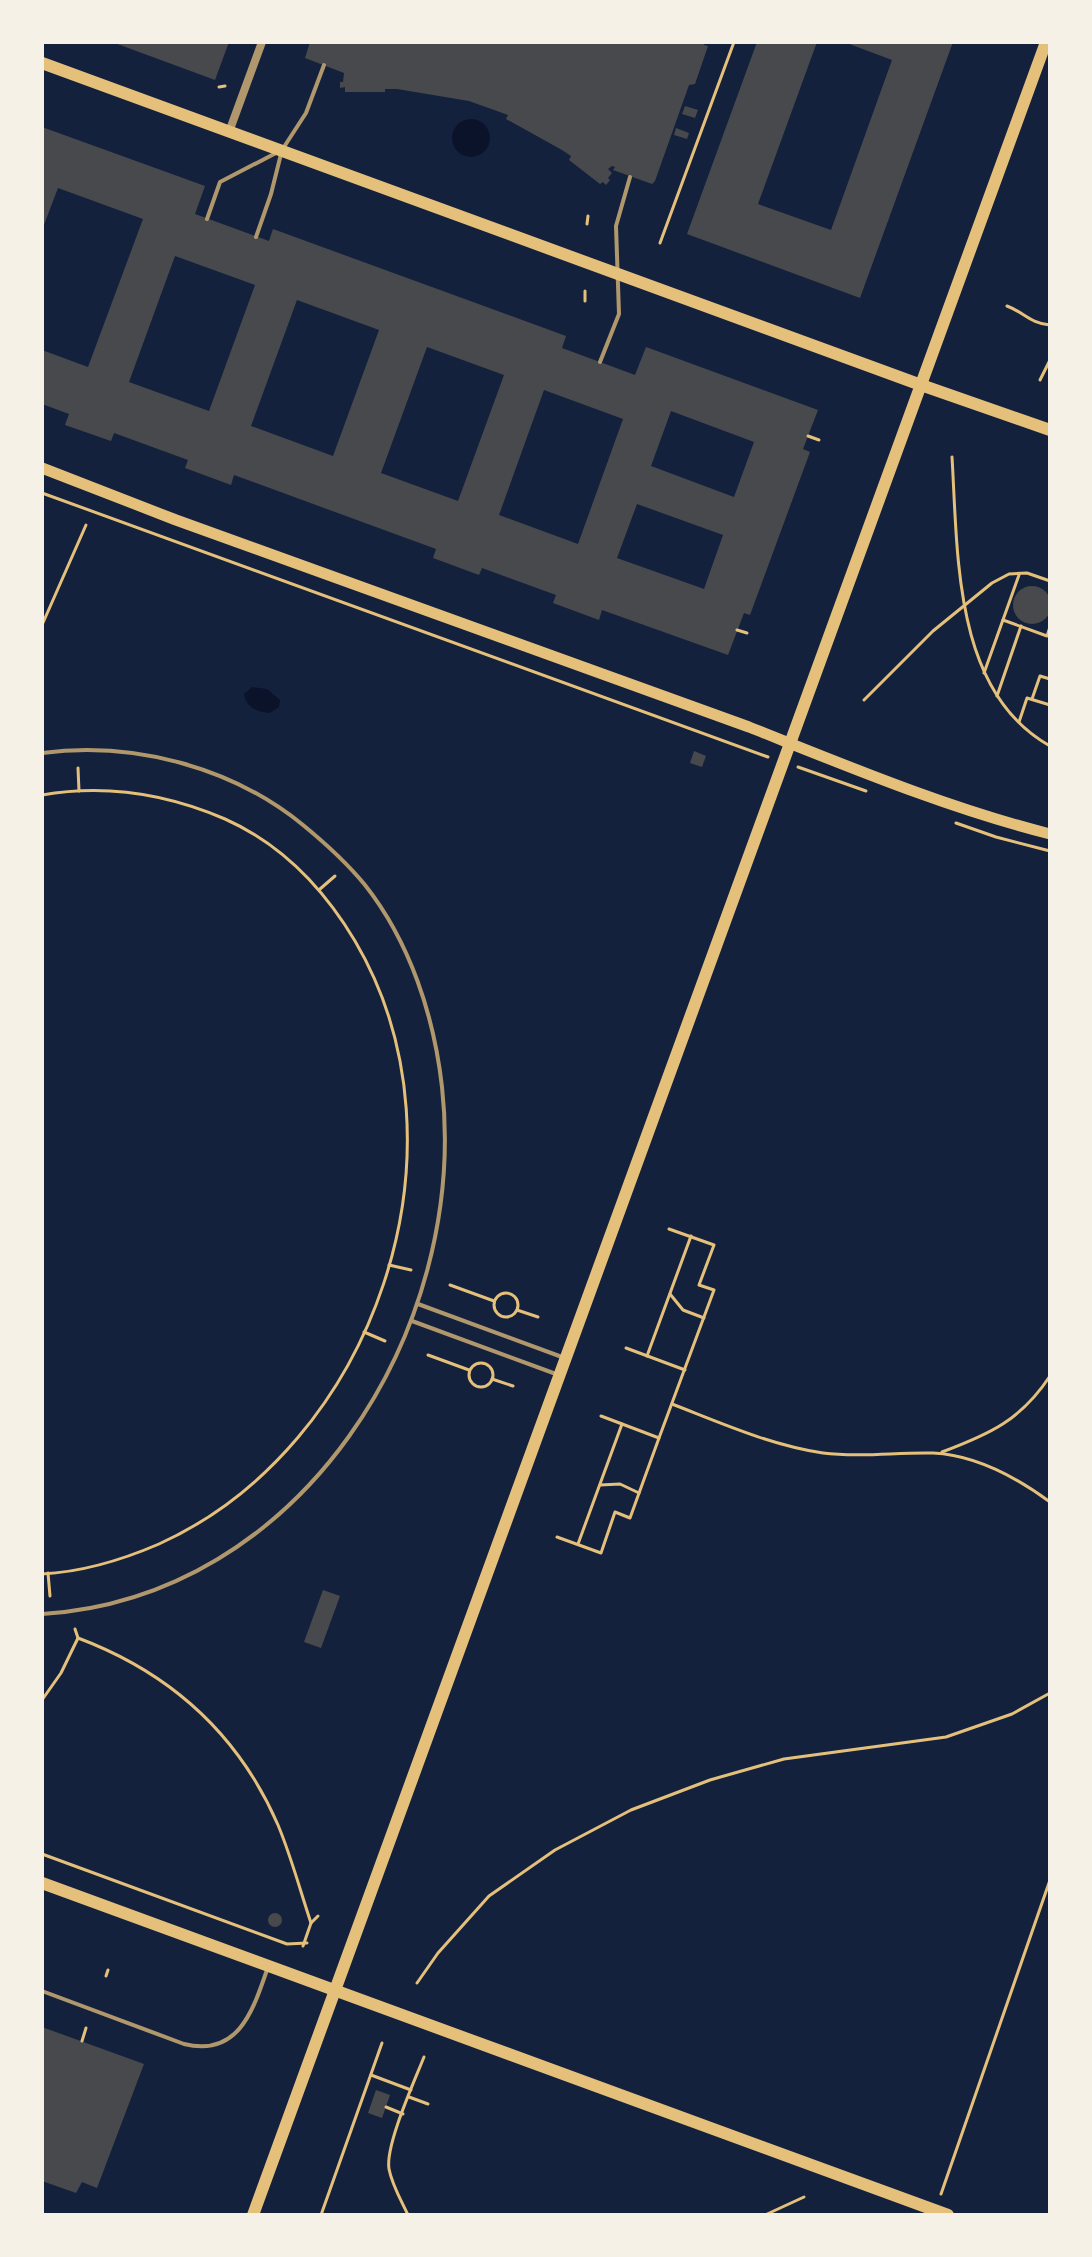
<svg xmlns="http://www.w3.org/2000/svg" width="1092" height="2257" font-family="'Sofia Sans Condensed',sans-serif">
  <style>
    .water { fill: #0b132b }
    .building { fill: #48494c; fill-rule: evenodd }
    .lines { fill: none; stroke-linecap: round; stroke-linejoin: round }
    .path { stroke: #e5c07b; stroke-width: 3 }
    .service { stroke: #b1986c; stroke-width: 4 }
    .minor { stroke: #b1986c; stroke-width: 8 }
    .secondary { stroke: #e5c07b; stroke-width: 11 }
    .primary { stroke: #e5c07b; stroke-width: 12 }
    .trunk { stroke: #e5c07b; stroke-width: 12 }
  </style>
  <rect width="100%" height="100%" fill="#14213d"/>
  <g class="water">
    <circle cx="471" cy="138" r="19"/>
    <path d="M 252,687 L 267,689 L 280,700 L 279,707 L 270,713 C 258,712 246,708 244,694 Z"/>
  </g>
  <g class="building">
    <polygon points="112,42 229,42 215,80"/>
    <polygon points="310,42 705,42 704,45 708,46 695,84 689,85 655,181 652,184 613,170 615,167 612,166 608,169 612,173 608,178 610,180 606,185 603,182 600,184 569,160 571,156 562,150 506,119 508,115 469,101 397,89 385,89 385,92 345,92 345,87 340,88 340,82 343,82 344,73 305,58"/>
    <polygon points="757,42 817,42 758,204 831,230 892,60 844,42 953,42 860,298 687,234"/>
    <polygon points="685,106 698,110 695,118 682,114"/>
    <path d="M 42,127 L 205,186 L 195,214 L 269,241 L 273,229 L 566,336 L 562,348 L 627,372 L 635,375 L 646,347 L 818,410 L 803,449 L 810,452 L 750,615 L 744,613 L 728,655 L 602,610 L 599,620 L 553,603 L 556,595 L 482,568 L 479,575 L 433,558 L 436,549 L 234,475 L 231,485 L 185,468 L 188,460 L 114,433 L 111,441 L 65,425 L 69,414 L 42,404 L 42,350 L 88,367 L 143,219 L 58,188 L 42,230 ZM 175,256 L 255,285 L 209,411 L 129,382 ZM 297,300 L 379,330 L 333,456 L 251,426 ZM 427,347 L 504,375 L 458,501 L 381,473 ZM 544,390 L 623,419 L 578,544 L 499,515 ZM 671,411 L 754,442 L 734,497 L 651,466 ZM 637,504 L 723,535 L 704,589 L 617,558 Z"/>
    <polygon points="676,128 689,133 687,139 674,135"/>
    <circle cx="1032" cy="605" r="19"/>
    <polygon points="694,751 706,756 702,767 690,763"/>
    <polygon points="323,1590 340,1596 321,1648 304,1642"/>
    <circle cx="275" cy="1920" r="7"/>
    <polygon points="42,2027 144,2064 97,2188 82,2182 76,2193 42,2181"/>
    <polygon points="376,2090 390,2095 382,2118 368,2113"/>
  </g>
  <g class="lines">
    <g class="path">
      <polyline points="219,87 225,86"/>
      <polyline points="587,224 588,216"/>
      <polyline points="660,243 734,42"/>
      <polyline points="585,291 585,301"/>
      <path d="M 1007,306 C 1025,313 1030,323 1050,325"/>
      <polyline points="1040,380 1050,360"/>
      <polyline points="808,436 819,440"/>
      <path d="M 952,457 C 958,554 953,692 1050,746"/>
      <polyline points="42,493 768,757"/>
      <polyline points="1003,620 1047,636 1050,627"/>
      <polyline points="42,625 86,525"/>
      <polyline points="737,630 747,633"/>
      <polyline points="984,673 1019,575"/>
      <polyline points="997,696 1021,626"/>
      <polyline points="1032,699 1040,676 1050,679"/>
      <polyline points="864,700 933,631 992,583 1009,574 1027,573 1050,581"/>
      <polyline points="1019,722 1027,698 1050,705"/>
      <polyline points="798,767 866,791"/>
      <polyline points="78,768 79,791"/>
      <path d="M 42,795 C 105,784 167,794 225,819 C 281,844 324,889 355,941 C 477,1148 375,1446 159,1544 C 122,1560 82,1572 42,1574"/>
      <polyline points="956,823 996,837 1050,851"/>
      <polyline points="320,889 335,876"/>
      <polyline points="389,1265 411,1270"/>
      <polyline points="450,1285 494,1301"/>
      <circle cx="506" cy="1305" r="12"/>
      <polyline points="670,1294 683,1310 704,1318"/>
      <polyline points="517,1310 538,1317"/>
      <polyline points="364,1332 385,1341"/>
      <polyline points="626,1348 685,1370"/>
      <polyline points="428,1355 469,1370"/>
      <polyline points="647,1356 691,1236"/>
      <circle cx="481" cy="1375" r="12"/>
      <polyline points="492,1379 513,1386"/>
      <path d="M 672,1404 C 721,1423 770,1445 823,1453 C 860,1458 896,1452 933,1453 C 976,1455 1016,1477 1050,1502"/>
      <polyline points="659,1438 714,1290 699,1285 714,1245 669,1229"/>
      <path d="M 942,1452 C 990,1434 1021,1420 1050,1376"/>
      <polyline points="600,1485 620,1484 639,1493"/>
      <polyline points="557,1537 601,1553 615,1512 630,1518 659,1438 601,1416"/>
      <polyline points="578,1544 622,1424"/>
      <polyline points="48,1573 50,1596"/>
      <polyline points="75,1629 78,1638"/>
      <path d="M 42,1700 L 61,1673 L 78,1638 C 171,1673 238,1733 278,1825 C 291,1856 300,1890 311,1923"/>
      <polyline points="42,1854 287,1944 307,1943"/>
      <polyline points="303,1946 311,1923 318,1916"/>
      <polyline points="106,1976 108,1970"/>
      <polyline points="417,1983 438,1953 489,1896 555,1850 631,1810 710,1780 784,1759 946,1737 1012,1714 1050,1693"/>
      <polyline points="82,2041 86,2028"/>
      <polyline points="371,2075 411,2090"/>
      <polyline points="409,2097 428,2104"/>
      <polyline points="386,2107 403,2114"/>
      <polyline points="941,2194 1050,1880"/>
      <polyline points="321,2215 382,2043"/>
      <path d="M 408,2215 C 401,2200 392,2185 389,2169 C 385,2146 414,2082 424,2057"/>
      <polyline points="765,2215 804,2197"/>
    </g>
    <g class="service">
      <polyline points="207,219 220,182 276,153"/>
      <polyline points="256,237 271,194 282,150 306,113 324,65"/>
      <polyline points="600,362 619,314 616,226 630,177"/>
      <path d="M 42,753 C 134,741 232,767 303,825 C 325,843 347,863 365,885 C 410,942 434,1016 442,1087 C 469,1331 301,1598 42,1614"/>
      <polyline points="418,1304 562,1357"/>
      <polyline points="412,1321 556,1374"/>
      <path d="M 42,1991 L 184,2044 C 240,2058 254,2007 268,1967"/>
    </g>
    <polyline class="minor" points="229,132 262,42"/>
    <path class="secondary" d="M 42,468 L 176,520 L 749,727 C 847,766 947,808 1050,834"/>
    <g class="primary">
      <polyline points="42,63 921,385"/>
      <polyline points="42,1883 948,2215"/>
    </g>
    <g class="trunk">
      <polyline points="921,385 1050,430"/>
      <polyline points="253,2215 1046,42"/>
    </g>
  </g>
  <rect width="1092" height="2257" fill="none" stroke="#f6f1e7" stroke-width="88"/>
</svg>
